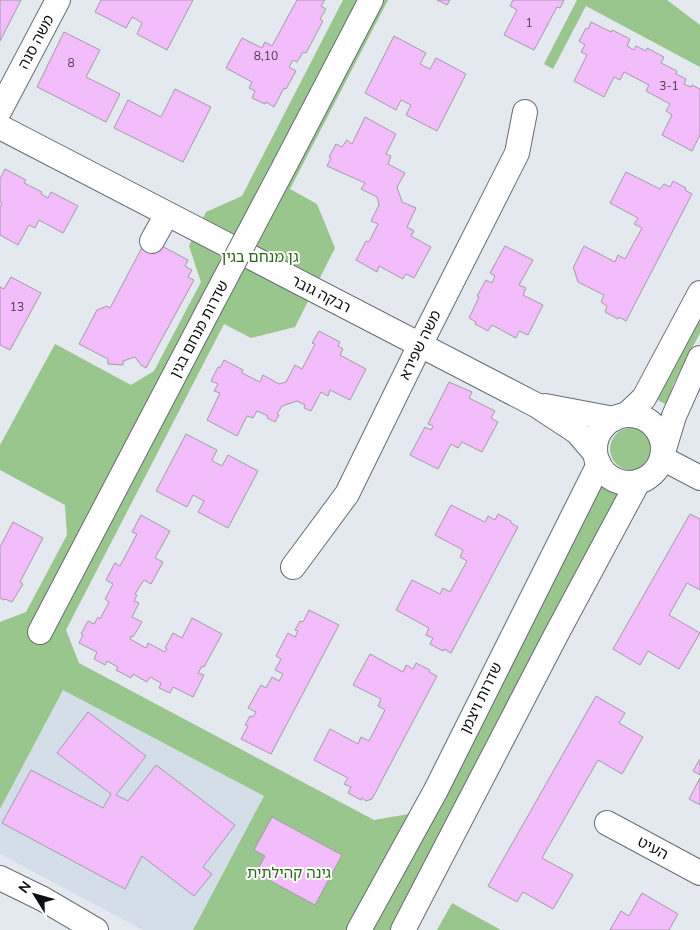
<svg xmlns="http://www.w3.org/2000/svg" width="700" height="930" font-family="'Nunito Sans','Noto Sans Hebrew',sans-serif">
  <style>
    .built { fill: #d3dee9 }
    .green { fill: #99c68d }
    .building { fill: #f3bcfa; stroke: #a19da2 }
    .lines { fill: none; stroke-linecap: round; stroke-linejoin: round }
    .minor-casing { stroke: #676c71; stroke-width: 26 }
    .minor { stroke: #fff; stroke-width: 24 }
    .minor-bridge-casing { stroke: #676c71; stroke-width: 26; stroke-linecap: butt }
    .minor-bridge { stroke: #fff; stroke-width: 24 }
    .labels { text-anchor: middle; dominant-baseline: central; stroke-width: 4; stroke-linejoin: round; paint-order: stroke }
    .number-label { font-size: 12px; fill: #463a4a }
    .street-label { font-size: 15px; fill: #0c0e10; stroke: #fff }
    .park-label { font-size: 15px; fill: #2c6719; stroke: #fff }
  </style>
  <rect width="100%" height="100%" fill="#e3e9ee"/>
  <polygon class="built" points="63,690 264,796 193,930 143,930 0,854 0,809"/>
  <g class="green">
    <polygon points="343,0 388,0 290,189 317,204 335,248 295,327 251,338 224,324 66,630 79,663 374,820 409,814 346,930 193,930 264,796 63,690 0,809 0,622 26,612 67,535 65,505 0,470 0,445 55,344 131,385 154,371 201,282 189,246 206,212 242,196"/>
    <polygon points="577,0 667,0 700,25 700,67 586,6 553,69 544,64"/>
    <polygon points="700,305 700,333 673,385 667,405 650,396"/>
    <circle cx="631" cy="449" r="21"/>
    <polygon points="600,475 616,487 625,490 394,930 366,930"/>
    <polygon points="452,903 501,930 437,930"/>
  </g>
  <g class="building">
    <polygon points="0,0 21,0 0,41"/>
    <polygon points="101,0 193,0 167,50 137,34 142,23 132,17 126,28 95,12"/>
    <polygon points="297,0 325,0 321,6 326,9 320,19 323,21 306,53 303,52 297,62 293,60 289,67 296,71 286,89 284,88 274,107 266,102 265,104 252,98 255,91 249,88 252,82 226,68 242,38 262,48 265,42 272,46"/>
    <polygon points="437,0 450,0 447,5"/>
    <polygon points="513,0 564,0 560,8 557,7 534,50 504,35 517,10 510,6"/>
    <polygon points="591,22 611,32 612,30 630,39 627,46 634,50 636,46 646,51 647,48 664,57 661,63 677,71 676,74 686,79 684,84 691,87 692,85 700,89 700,135 692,151 662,135 672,115 666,111 670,104 646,91 649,85 624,72 620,80 614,77 604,97 574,81 587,55 581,52 585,45 579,41 586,28 588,29"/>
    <polygon points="64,32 100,50 86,77 120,94 106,122 37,87"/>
    <polygon points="394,36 426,53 420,64 430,69 436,58 466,74 437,131 406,115 411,105 401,100 396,110 365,93"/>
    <polygon points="175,89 211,107 183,162 114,128 128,100 161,117"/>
    <polygon points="365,117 396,134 386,154 391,156 388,164 405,173 397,187 402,202 416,208 407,227 414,231 411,236 431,247 414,278 406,274 403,279 379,266 377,272 356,260 366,241 369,242 378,224 371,221 379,205 377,197 361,189 365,183 327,166 331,158 329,157 336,144 342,147 347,140 352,144"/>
    <polygon points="5,169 26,180 24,183 42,192 41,194 48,198 51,192 78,206 63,233 39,220 35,228 29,225 18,245 0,235 0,207 2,203 0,202 0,179"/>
    <polygon points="626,172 660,189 664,184 670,187 673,181 686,188 685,190 692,194 626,321 619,317 618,319 605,312 607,306 601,302 604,295 578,282 574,269 573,268 584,246 615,262 618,255 625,259 642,228 634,224 638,218 610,203"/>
    <polygon points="147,238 188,260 185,266 192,270 188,277 194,280 146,368 141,365 135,357 123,361 123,365 108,364 108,359 79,344 97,310 107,306 110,308"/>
    <polygon points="505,246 533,260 519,285 526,288 523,295 543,305 528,335 519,331 516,338 492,325 488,331 475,324 476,322 469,318 479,297 477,296 486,280 492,283 495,276 490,273"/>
    <polygon points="11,277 41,293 10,350 0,345 0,287 4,289"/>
    <polygon points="319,331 340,342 338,346 343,349 340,355 366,369 350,400 330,390 328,396 321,392 311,411 304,408 305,405 297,401 282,406 277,414 279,415 275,422 267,418 268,416 257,411 253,418 247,416 237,436 207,420 220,393 214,391 218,384 211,381 218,367 220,368 224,360 243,370 242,373 260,382 263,375 279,384 286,382 295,365 302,369 315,344 312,343"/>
    <polygon points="449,382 472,392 469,398 495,411 491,418 498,422 482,452 462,442 458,448 451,444 438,469 410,455 425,427 431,430 433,426 428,424"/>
    <polygon points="186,434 217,450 212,460 216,463 222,466 228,455 258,471 228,528 198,512 204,501 193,495 187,507 156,491"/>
    <polygon points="451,505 485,522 488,516 495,520 498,514 511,521 511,523 518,527 451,653 444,649 443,651 430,644 433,638 426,635 429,628 396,610 412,580 440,594 443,588 450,592 467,561 460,557 463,550 435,535"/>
    <polygon points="690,514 700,519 700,590 687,583 669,615 700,633 679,669 648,651 640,665 613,649"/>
    <polygon points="141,515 170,531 155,558 163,562 151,584 144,580 135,594 137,595 134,601 139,603 132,617 142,622 133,637 131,636 130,639 146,648 148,643 165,652 167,649 165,648 173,633 182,638 192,618 222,634 204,667 202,666 198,673 204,675 193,697 173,687 170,693 159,688 161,683 150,677 147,682 133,674 131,678 116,670 118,667 107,661 105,665 94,659 97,652 79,643 83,635 81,634 88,621 94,624 98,617 100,619 109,602 105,599 113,584 106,580 115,563 120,566 137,534 132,532"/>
    <polygon points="13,522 43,538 20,582 23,584 12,602 5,599 4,600 0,598 0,547"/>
    <polygon points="309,610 339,625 271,754 241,739 248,726 245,725 250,716 253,717 256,712 248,708 261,685 266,688 272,677 279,681 283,674 275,670 281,659 276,656 288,633 295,637 298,631 295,630 300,621 303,622"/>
    <polygon points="370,654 403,672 406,665 413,669 416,663 430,670 429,672 437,676 372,799 366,801 362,798 361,800 348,793 351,787 344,784 348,778 314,760 330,729 358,744 361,737 369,741 385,710 378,706 381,699 353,685"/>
    <polygon points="596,696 625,713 619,723 643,737 622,774 598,760 542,858 573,875 553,909 523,892 517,902 488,886"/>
    <polygon points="88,712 146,756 116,795 128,801 156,765 235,825 203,867 212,874 194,896 142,856 125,889 2,823 31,770 103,808 111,794 57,753"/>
    <polygon points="700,759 700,775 693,771"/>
    <polygon points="700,778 700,805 689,799"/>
    <polygon points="272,817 342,855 315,905 256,873 265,856 254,850"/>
    <polygon points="642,893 678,914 669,930 610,930 621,911 629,916"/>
  </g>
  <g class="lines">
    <defs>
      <g id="minor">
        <polyline points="0,110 58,0"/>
        <polyline points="0,127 536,405 577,432 595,453"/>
        <polyline points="285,165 371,0"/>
        <polyline points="152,241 167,214"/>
        <polyline points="545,406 614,419"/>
        <polyline points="626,415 644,398 700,293"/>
        <circle cx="629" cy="449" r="34"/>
        <polyline points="664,449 674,416 700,358"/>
        <polyline points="662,458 700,478"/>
        <polyline points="293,567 347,494 420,345 517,153 525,112"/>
        <polyline points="40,632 209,309"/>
        <polyline points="607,823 700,873"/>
        <polyline points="0,878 43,899 96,930"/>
        <polyline points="359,930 436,790 599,464"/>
        <polyline points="403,930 556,635 638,482"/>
      </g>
    </defs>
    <use href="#minor" class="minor-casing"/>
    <use href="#minor" class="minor"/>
    <defs>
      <polyline id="minor-bridge" points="209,309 285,165"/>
    </defs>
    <use href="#minor-bridge" class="minor-bridge-casing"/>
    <use href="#minor-bridge" class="minor-bridge"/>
  </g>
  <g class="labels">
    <g class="number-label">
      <text x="529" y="23">1</text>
      <text x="266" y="56">8,10</text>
      <text x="71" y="63">8</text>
      <text x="669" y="86">3-1</text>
      <text x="17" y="307">13</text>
    </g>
    <g class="street-label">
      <text transform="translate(36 42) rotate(-62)">משה סנה</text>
      <text transform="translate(321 294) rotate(27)">רבקה גובר</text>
      <text transform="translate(199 329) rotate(-62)">שדרות מנחם בגין</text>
      <text transform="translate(420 345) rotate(-64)">משה שפירא</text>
      <text transform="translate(481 698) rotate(-64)">שדרות ויצמן</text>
      <text transform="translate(653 848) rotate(28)">העיט</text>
    </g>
    <g class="park-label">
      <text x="260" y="257">גן מנחם בגין</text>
      <text x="289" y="873">גינה קהילתית</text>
    </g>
  </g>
  <g transform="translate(35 895) rotate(307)" stroke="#ffffff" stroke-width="4" paint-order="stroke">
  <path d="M0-4L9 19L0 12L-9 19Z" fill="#0c0e10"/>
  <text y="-8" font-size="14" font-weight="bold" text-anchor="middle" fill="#0c0e10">N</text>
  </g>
</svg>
